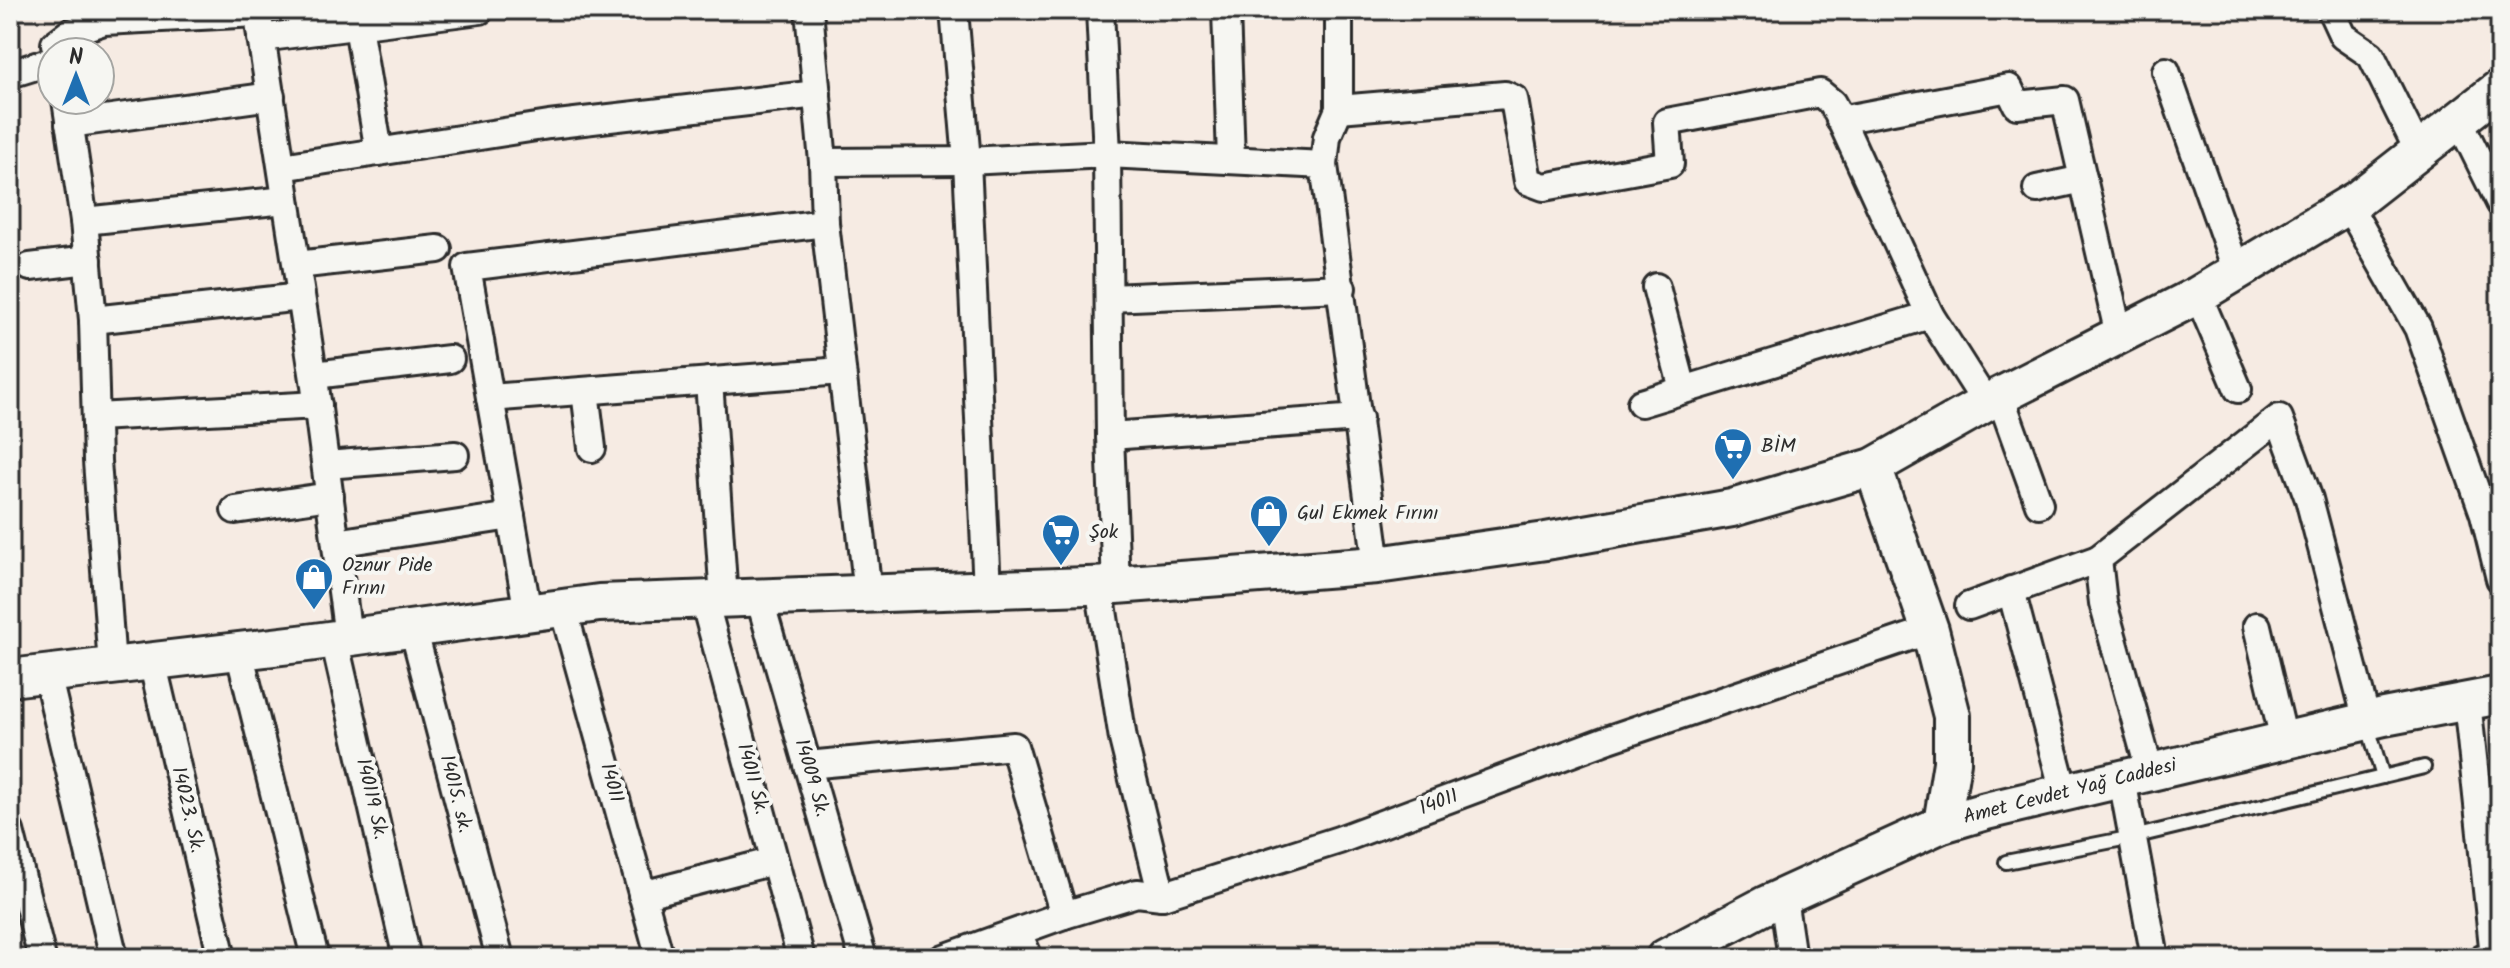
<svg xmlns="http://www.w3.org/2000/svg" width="2510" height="968" font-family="Kalam,sans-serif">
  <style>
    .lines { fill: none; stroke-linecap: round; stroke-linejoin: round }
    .lane-casing { stroke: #2b2b2b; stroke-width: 18 }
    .street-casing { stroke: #2b2b2b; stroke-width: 32 }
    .secondary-casing { stroke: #2b2b2b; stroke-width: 42 }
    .lane { stroke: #f6f6f2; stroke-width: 12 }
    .street { stroke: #f6f6f2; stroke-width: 26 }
    .secondary { stroke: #f6f6f2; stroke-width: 36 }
    .labels { text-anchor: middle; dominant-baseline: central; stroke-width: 8; stroke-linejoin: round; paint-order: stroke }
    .poi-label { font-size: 20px; fill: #2b2b2b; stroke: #f6f6f2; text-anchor: start }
    .street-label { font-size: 20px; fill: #2b2b2b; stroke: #f6f6f2 }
  </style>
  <rect width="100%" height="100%" fill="#f6ebe3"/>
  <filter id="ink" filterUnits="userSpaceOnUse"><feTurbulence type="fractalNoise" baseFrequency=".0125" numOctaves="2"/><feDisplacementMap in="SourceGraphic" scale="16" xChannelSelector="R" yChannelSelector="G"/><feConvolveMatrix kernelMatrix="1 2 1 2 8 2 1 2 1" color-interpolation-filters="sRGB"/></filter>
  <g filter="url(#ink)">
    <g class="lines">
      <defs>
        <g id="lane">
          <polyline points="2367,723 2383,777"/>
          <polyline points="2006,862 2133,837 2424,767"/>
        </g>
        <g id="street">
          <polyline points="257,10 315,386 348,637"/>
          <polyline points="809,10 823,162 825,223 868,593"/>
          <polyline points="954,10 967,161 987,590"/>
          <polyline points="1100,10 1107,154 1110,436 1116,585"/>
          <polyline points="1226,10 1231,160"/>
          <polyline points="1339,10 1339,109 1327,137 1324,165 1377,565"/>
          <polyline points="2331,10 2343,36 2371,55 2419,152"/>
          <polyline points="358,26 379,152"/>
          <polyline points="261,38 480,10"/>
          <polyline points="57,52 55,44 71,32 104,21 258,13"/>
          <polyline points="2166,71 2237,272"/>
          <polyline points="10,74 52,61"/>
          <polyline points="66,100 84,221 93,320 97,461 112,666"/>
          <polyline points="1339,109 1505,95 1514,99 1528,181 1544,187 1670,164 1667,122 1820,93 1832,103 1839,116 1930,315 1986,403"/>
          <polyline points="1840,120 2009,88 2017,105 2065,100 2119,335"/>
          <polyline points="2459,120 2500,203"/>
          <polyline points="69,124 271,96"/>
          <polyline points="823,162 967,161 1107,154 1324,165"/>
          <polyline points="282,167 549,125 817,94"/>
          <polyline points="2037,189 2083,179"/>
          <polyline points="2348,205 2418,328 2484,514 2500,579"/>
          <polyline points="84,221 286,200"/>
          <polyline points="297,265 438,249"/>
          <polyline points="30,267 88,260"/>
          <polyline points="1656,287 1683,389"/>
          <polyline points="2198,295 2238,389"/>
          <polyline points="1109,298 1342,288"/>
          <polyline points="93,320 301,297"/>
          <polyline points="314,375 450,359"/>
          <polyline points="709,381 724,599"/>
          <polyline points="585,391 592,448"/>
          <polyline points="2000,396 2039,504"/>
          <polyline points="490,398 842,371"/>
          <polyline points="1641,403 1930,315"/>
          <polyline points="96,417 318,405"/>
          <polyline points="1110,436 1359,418"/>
          <polyline points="326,465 455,455"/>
          <polyline points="235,510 330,496"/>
          <polyline points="336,543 511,516"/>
          <polyline points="1099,585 1123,739 1162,896"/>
          <polyline points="2011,590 2064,792"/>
          <polyline points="759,597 863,958"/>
          <polyline points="704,600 801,958"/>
          <polyline points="1969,606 2098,559"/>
          <polyline points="563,608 660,958"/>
          <polyline points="528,613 467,267 825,223"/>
          <polyline points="2257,626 2284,740"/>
          <polyline points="413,628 500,958"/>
          <polyline points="334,639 407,958"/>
          <polyline points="239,651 315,958"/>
          <polyline points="152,661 222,958"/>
          <polyline points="47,674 114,958"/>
          <polyline points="2467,701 2494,956 2482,958"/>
          <polyline points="807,765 1014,746 1064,915"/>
          <polyline points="2150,772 2103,603 2098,559 2279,418 2309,499 2367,721"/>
          <polyline points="2122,779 2155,958"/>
          <polyline points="10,831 42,958"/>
          <polyline points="642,895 774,861"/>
          <polyline points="1783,898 1792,958"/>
          <polyline points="1018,933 1029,958"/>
          <polyline points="944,958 1064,915 1137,893 1162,896 1339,840 1609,739 1930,630"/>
        </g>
        <g id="secondary">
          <polyline points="1873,467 1930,630 1952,716 1952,762 1942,824"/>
          <polyline points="10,678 307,643 599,603 1116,585 1377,565 1546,541 1732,508 1873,467 1986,403 2198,295 2358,199 2500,88"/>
          <polyline points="1665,958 1767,904 1942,824 1986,811 2384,717 2500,695"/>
        </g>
      </defs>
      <use href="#lane" class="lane-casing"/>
      <use href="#street" class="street-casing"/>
      <use href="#secondary" class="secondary-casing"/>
      <use href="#lane" class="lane"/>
      <use href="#street" class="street"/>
      <use href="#secondary" class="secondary"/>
    </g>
  </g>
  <defs>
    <symbol id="supermarket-pin" viewBox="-11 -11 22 30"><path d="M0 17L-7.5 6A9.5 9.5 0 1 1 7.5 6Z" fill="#1f6fb2" stroke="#f6f6f2"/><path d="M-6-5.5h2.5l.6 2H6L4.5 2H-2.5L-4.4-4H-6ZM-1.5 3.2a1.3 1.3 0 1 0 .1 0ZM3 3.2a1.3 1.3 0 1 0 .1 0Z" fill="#fff"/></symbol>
    <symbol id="shop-pin" viewBox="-11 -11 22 30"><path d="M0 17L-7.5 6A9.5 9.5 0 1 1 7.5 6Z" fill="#1f6fb2" stroke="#f6f6f2"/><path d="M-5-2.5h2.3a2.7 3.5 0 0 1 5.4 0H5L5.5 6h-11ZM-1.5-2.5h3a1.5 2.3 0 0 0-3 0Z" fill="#fff"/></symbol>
  </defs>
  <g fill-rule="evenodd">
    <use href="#supermarket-pin" x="1711" y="425" width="44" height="60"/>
    <use href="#shop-pin" x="1247" y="492" width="44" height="60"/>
    <use href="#supermarket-pin" x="1039" y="511" width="44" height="60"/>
    <use href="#shop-pin" x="292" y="555" width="44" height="60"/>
  </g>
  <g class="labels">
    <g class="poi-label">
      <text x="1761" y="447">BİM</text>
      <text x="1297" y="514">Gul Ekmek Fırını</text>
      <text x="1089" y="533">Şok</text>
      <text x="342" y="566">Oznur Pide<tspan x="342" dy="23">Fırını</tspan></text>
    </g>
    <g class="street-label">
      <text transform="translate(811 778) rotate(74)">14009 Sk.</text>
      <text transform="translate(752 779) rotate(75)">14011 Sk.</text>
      <text transform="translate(611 783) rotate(75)">14011</text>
      <text transform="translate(2070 792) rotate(-14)">Amet Cevdet Yağ Caddesi</text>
      <text transform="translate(455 794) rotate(76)">14015. sk.</text>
      <text transform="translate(371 799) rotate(77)">140119 Sk.</text>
      <text transform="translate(1439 803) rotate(-21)">14011</text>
      <text transform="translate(187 810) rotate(77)">14023. Sk.</text>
    </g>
  </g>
  <rect width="2510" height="968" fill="none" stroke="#f6f6f2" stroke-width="40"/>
  <rect x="20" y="20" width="2470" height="928" fill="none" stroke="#2b2b2b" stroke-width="3" filter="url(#ink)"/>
  <g transform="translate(76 76)"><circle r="38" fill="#f6f6f2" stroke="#a5a5a2" stroke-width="2"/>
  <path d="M0-6L14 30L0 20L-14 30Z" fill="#1f6fb2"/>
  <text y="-12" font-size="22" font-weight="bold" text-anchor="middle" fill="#2b2b2b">N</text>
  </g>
</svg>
